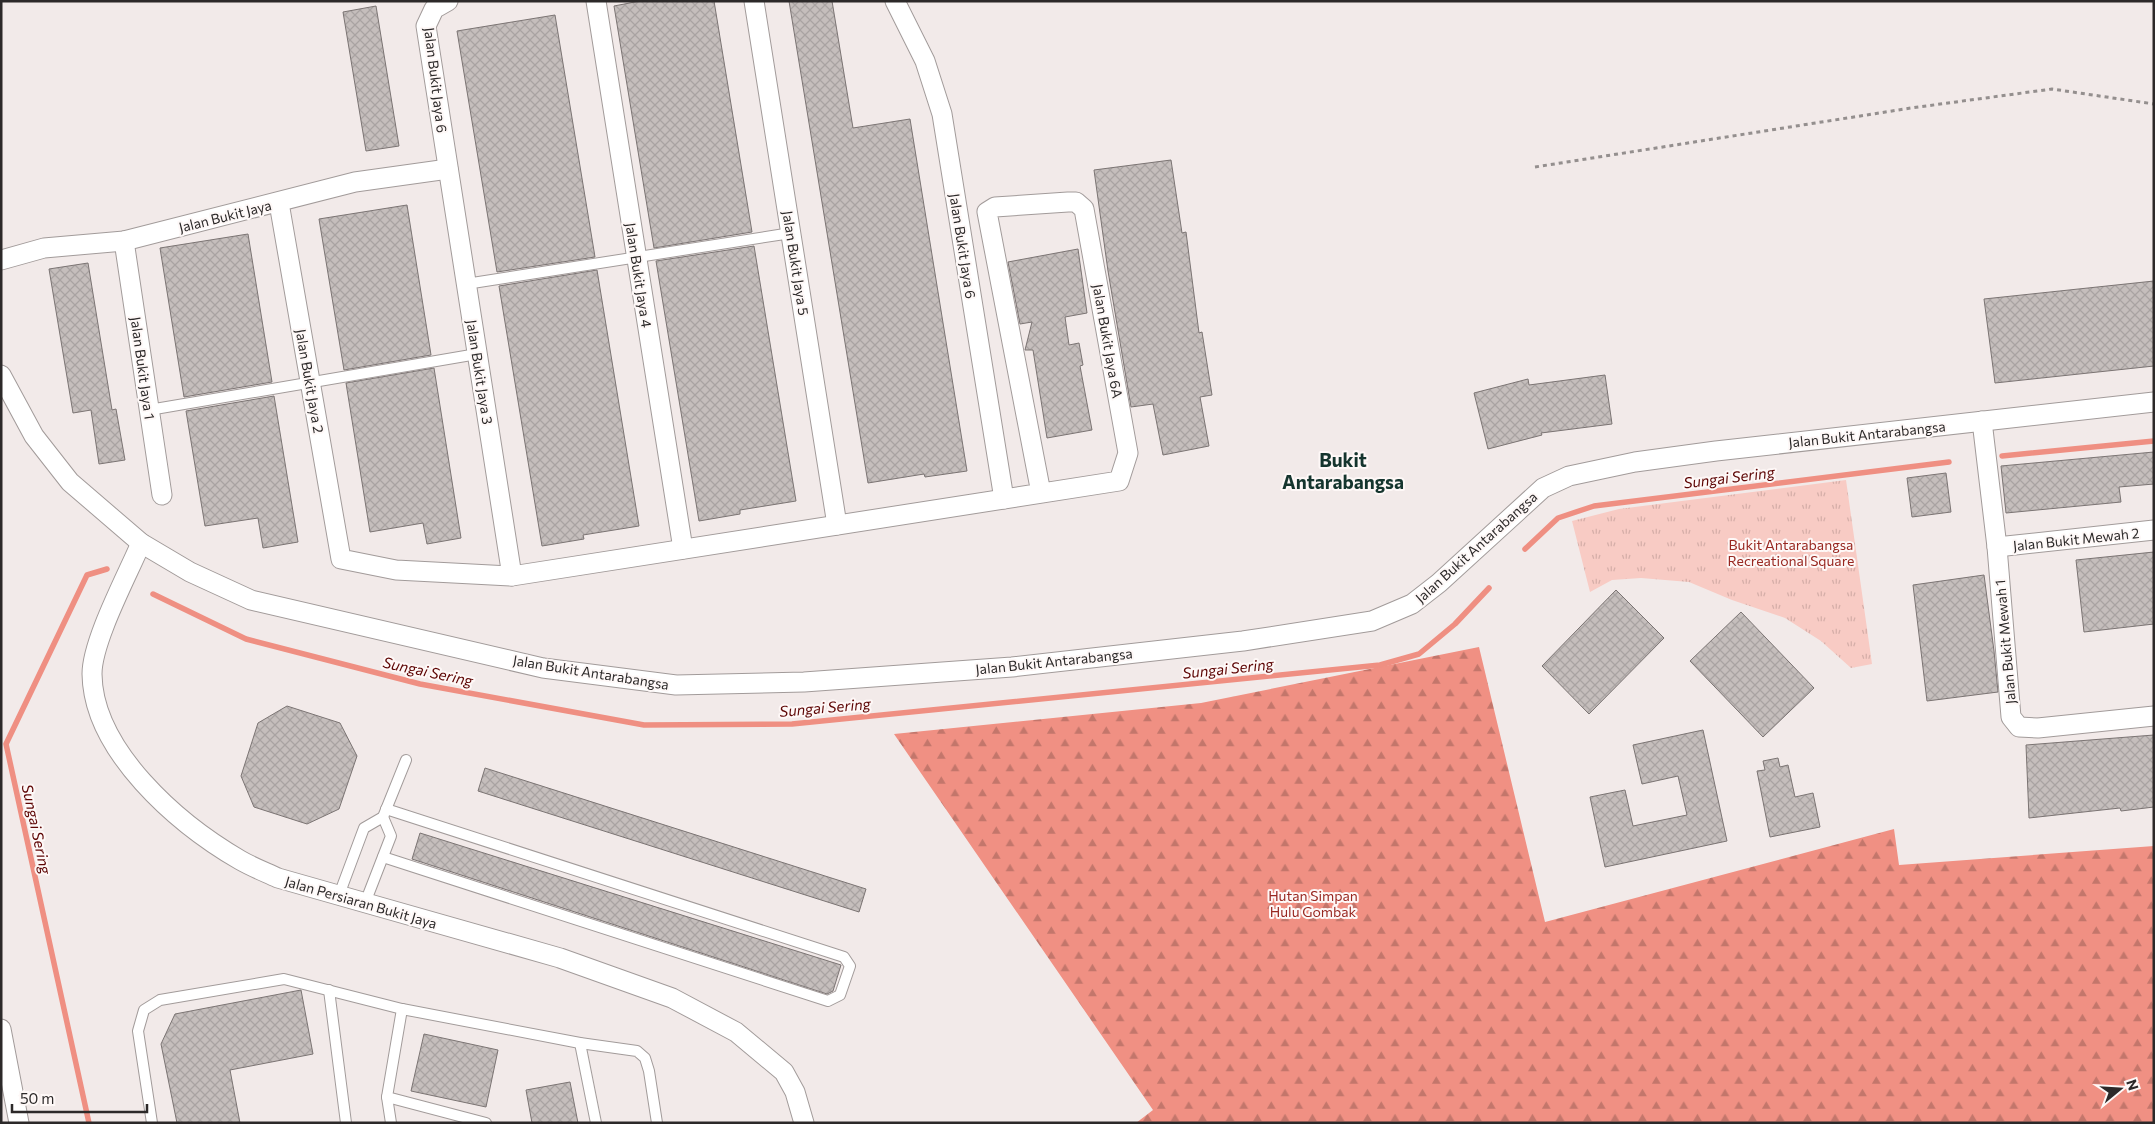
<svg xmlns="http://www.w3.org/2000/svg" width="2155" height="1124" font-family="Commissioner,sans-serif">
  <style>
    .grass { fill: url(#grass-tufts) }
    .forest { fill: url(#forest-firs) }
    .lines { fill: none; stroke-linecap: round; stroke-linejoin: round }
    .stream { stroke: #ef8f82; stroke-width: 5.5 }
    .building { fill: url(#building-cross-hatch); stroke: #7b7473 }
    .lane-casing { stroke: #a29b9a; stroke-width: 12 }
    .street-casing { stroke: #a29b9a; stroke-width: 21 }
    .path { stroke: #948f8e; stroke-width: 3; stroke-dasharray: 4 4; stroke-linecap: butt }
    .lane { stroke: #fff; stroke-width: 10 }
    .street { stroke: #fff; stroke-width: 19 }
    .labels { text-anchor: middle; dominant-baseline: central; stroke-width: 4; stroke-linejoin: round; paint-order: stroke }
    .street-label { font-size: 14px; fill: #2c2929; stroke: #fef8f7 }
    .park-label { font-size: 14px; fill: #982720; stroke: #fef8f7 }
    .water-label { font-size: 15px; font-style: italic; fill: #5d0504; stroke: #fef8f7 }
    .district-label { font-size: 19px; font-weight: bold; fill: #15352e; stroke: #fef8f7 }
  </style>
  <defs>
    <pattern id="grass-tufts" width="24" height="20" patternUnits="userSpaceOnUse" patternTransform="scale(1.25)"><rect width="24" height="20" fill="#f8cbc4"/><path d="M3 7l-1-3M5 7V3M7 7l1-3M15 17l-1-3M17 17v-4M19 17l1-3" fill="none" stroke="#d5aea8"/></pattern>
    <pattern id="forest-firs" width="22" height="20" patternUnits="userSpaceOnUse" patternTransform="scale(1.25)"><rect width="22" height="20" fill="#f09083"/><path d="M5 1l3.5 6h-7zM16 11l3.5 6h-7z" fill="#c3766b"/></pattern>
    <pattern id="building-cross-hatch" width="8" height="8" patternUnits="userSpaceOnUse" patternTransform="scale(1.25)"><rect width="8" height="8" fill="#c5bebc"/><path d="M0 0l8 8M0 8l8-8" fill="none" stroke="#a9a3a2"/></pattern>
  </defs>
  <rect width="100%" height="100%" fill="#f2eae9"/>
  <polygon class="grass" points="1846,480 1872,664 1851,668 1821,641 1785,618 1732,600 1689,582 1641,578 1612,580 1590,592 1572,521 1619,509"/>
  <polygon class="forest" points="1479,647 1545,922 1894,829 1899,865 2154,846 2154,1123 1136,1123 1153,1110 894,734 1201,703"/>
  <g class="lines">
    <g class="stream">
      <polyline points="2002,456 2154,441"/>
      <polyline points="1525,549 1558,518 1594,506 1949,462"/>
      <polyline points="153,594 246,639 420,684 644,725 792,724 1380,665 1419,654 1455,624 1489,588"/>
      <polyline points="89,1123 6,744 87,575 107,569"/>
    </g>
  </g>
  <g class="building">
    <polygon points="640,1 714,1 752,232 654,248 614,6"/>
    <polygon points="789,1 832,1 853,128 910,119 967,471 925,477 924,474 868,483"/>
    <polygon points="376,6 399,146 366,151 343,12"/>
    <polygon points="555,15 595,257 497,272 457,31"/>
    <polygon points="1171,160 1182,233 1186,232 1199,333 1202,332 1212,395 1200,397 1209,446 1163,455 1153,404 1131,407 1108,271 1094,170"/>
    <polygon points="407,205 431,355 344,370 319,219"/>
    <polygon points="248,234 272,382 184,397 160,248"/>
    <polygon points="754,246 796,501 740,510 740,514 699,521 656,261"/>
    <polygon points="1078,249 1087,313 1065,317 1069,345 1079,343 1083,365 1080,366 1092,430 1047,438 1033,350 1025,350 1032,322 1020,324 1008,262"/>
    <polygon points="88,263 112,410 116,409 125,460 99,464 91,410 73,413 49,269"/>
    <polygon points="597,270 639,526 583,535 584,539 542,546 499,286"/>
    <polygon points="2154,281 2154,366 1995,383 1984,299"/>
    <polygon points="434,368 461,538 427,544 423,523 370,532 346,383"/>
    <polygon points="1605,375 1612,424 1541,433 1542,435 1488,449 1474,393 1528,379 1529,385"/>
    <polygon points="274,396 298,542 263,548 258,518 205,526 186,411"/>
    <polygon points="2154,452 2154,484 2119,487 2121,502 2006,513 2001,466"/>
    <polygon points="1946,473 1951,512 1912,517 1907,478"/>
    <polygon points="2154,552 2154,624 2084,632 2076,560"/>
    <polygon points="1984,575 1994,651 1998,692 1927,701 1913,585"/>
    <polygon points="1616,590 1664,638 1589,714 1542,666"/>
    <polygon points="1741,612 1814,688 1763,737 1690,661"/>
    <polygon points="287,706 340,723 357,756 339,809 307,824 254,807 241,776 258,723"/>
    <polygon points="1703,730 1727,841 1605,867 1590,797 1625,790 1633,826 1687,815 1678,776 1642,784 1633,745"/>
    <polygon points="2154,735 2154,807 2121,811 2120,808 2029,818 2026,745"/>
    <polygon points="1778,758 1780,767 1788,765 1795,797 1813,793 1820,827 1770,837 1757,771 1765,770 1763,761"/>
    <polygon points="485,768 866,889 859,912 478,791"/>
    <polygon points="420,833 841,965 833,991 827,994 412,859"/>
    <polygon points="301,990 313,1054 230,1070 240,1123 177,1123 161,1044 175,1014"/>
    <polygon points="424,1034 498,1050 486,1107 411,1091"/>
    <polygon points="570,1082 578,1123 532,1123 526,1090"/>
  </g>
  <g class="lines">
    <defs>
      <g id="lane">
        <polyline points="466,284 791,233"/>
        <polyline points="149,410 477,354"/>
        <polyline points="383,857 828,1001 840,995 850,966 844,957 386,809"/>
        <polyline points="339,895 364,828 383,817 406,760"/>
        <polyline points="365,903 391,836 383,817"/>
        <polyline points="329,990 346,1123"/>
        <polyline points="580,1043 596,1123"/>
        <polyline points="387,1097 486,1123"/>
        <polyline points="152,1123 138,1031 144,1010 160,1000 284,979 402,1009 580,1043 637,1051 645,1058 649,1071 657,1123"/>
        <polyline points="391,1123 387,1097 402,1009"/>
      </g>
      <g id="street">
        <polyline points="448,1 434,9 426,26 512,576"/>
        <polyline points="596,1 683,549"/>
        <polyline points="754,1 837,525"/>
        <polyline points="895,1 925,61 942,114 1004,499"/>
        <polyline points="279,203 341,559 396,570 512,576 1119,481 1128,453 1084,209 1076,202 1068,202 995,207 987,212 1041,493"/>
        <polyline points="124,241 162,495"/>
        <polyline points="1,260 44,248 124,241 355,182 448,169"/>
        <polyline points="1,375 34,436 70,482 141,543 190,572 251,600 543,668 676,685 804,682 1012,667 1243,641 1372,621 1412,604 1439,583 1543,488 1569,476 1635,462 1716,451 2154,402"/>
        <polyline points="1982,421 1997,547 2011,717 2019,727 2038,728 2154,716"/>
        <path d="M 141,543 C 127,576 92,641 92,674 C 93,751 178,824 240,860 C 252,867 265,872 278,878 L 560,958 L 672,998 L 736,1032 L 784,1072 L 795,1092 L 804,1123"/>
        <polyline points="1997,547 2154,530"/>
        <polyline points="1,1029 19,1123"/>
      </g>
    </defs>
    <use href="#lane" class="lane-casing"/>
    <use href="#street" class="street-casing"/>
    <polyline class="path" points="1535,167 1911,108 2052,89 2154,104"/>
    <use href="#lane" class="lane"/>
    <use href="#street" class="street"/>
  </g>
  <g class="labels">
    <g class="street-label">
      <text transform="translate(436 80) rotate(83)">Jalan Bukit Jaya 6</text>
      <text transform="translate(225 216) rotate(-14)">Jalan Bukit Jaya</text>
      <text transform="translate(963 246) rotate(81)">Jalan Bukit Jaya 6</text>
      <text transform="translate(796 263) rotate(81)">Jalan Bukit Jaya 5</text>
      <text transform="translate(639 275) rotate(81)">Jalan Bukit Jaya 4</text>
      <text transform="translate(1108 341) rotate(80)">Jalan Bukit Jaya 6A</text>
      <text transform="translate(143 368) rotate(82)">Jalan Bukit Jaya 1</text>
      <text transform="translate(480 372) rotate(81)">Jalan Bukit Jaya 3</text>
      <text transform="translate(310 381) rotate(80)">Jalan Bukit Jaya 2</text>
      <text transform="translate(1867 434) rotate(-6)">Jalan Bukit Antarabangsa</text>
      <text transform="translate(2076 539) rotate(-6)">Jalan Bukit Mewah 2</text>
      <text transform="translate(1476 547) rotate(-42)">Jalan Bukit Antarabangsa</text>
      <text transform="translate(2005 642) rotate(-95)">Jalan Bukit Mewah 1</text>
      <text transform="translate(1054 661) rotate(-6)">Jalan Bukit Antarabangsa</text>
      <text transform="translate(591 672) rotate(9)">Jalan Bukit Antarabangsa</text>
      <text transform="translate(361 902) rotate(16)">Jalan Persiaran Bukit Jaya</text>
    </g>
    <g class="park-label">
      <text x="1791" y="544">Bukit Antarabangsa<tspan x="1791" dy="16">Recreational Square</tspan></text>
      <text x="1313" y="895">Hutan Simpan<tspan x="1313" dy="16">Hulu Gombak</tspan></text>
    </g>
    <g class="water-label">
      <text transform="translate(1729 477) rotate(-7)">Sungai Sering</text>
      <text transform="translate(1228 668) rotate(-6)">Sungai Sering</text>
      <text transform="translate(428 671) rotate(12)">Sungai Sering</text>
      <text transform="translate(825 707) rotate(-5)">Sungai Sering</text>
      <text transform="translate(37 829) rotate(78)">Sungai Sering</text>
    </g>
    <g class="district-label">
      <text x="1343" y="459">Bukit<tspan x="1343" dy="22">Antarabangsa</tspan></text>
    </g>
  </g>
  <rect width="2155" height="1124" fill="none" stroke="#2c2929" stroke-width="5"/>
  <g transform="translate(2120 1089) rotate(72)" stroke="#fef8f7" stroke-width="4" paint-order="stroke">
  <path d="M0-4L9 19L0 12L-9 19Z" fill="#2c2929"/>
  <text y="-8" font-size="14" font-weight="bold" text-anchor="middle" fill="#2c2929">N</text>
  </g>
  <path d="M12 1104v8h135v-8" fill="none" stroke="#2c2929" stroke-width="2.5"/>
  <text x="20" y="1104" font-size="15" fill="#2c2929" stroke="#fef8f7" stroke-width="4" paint-order="stroke">50 m</text>
</svg>
